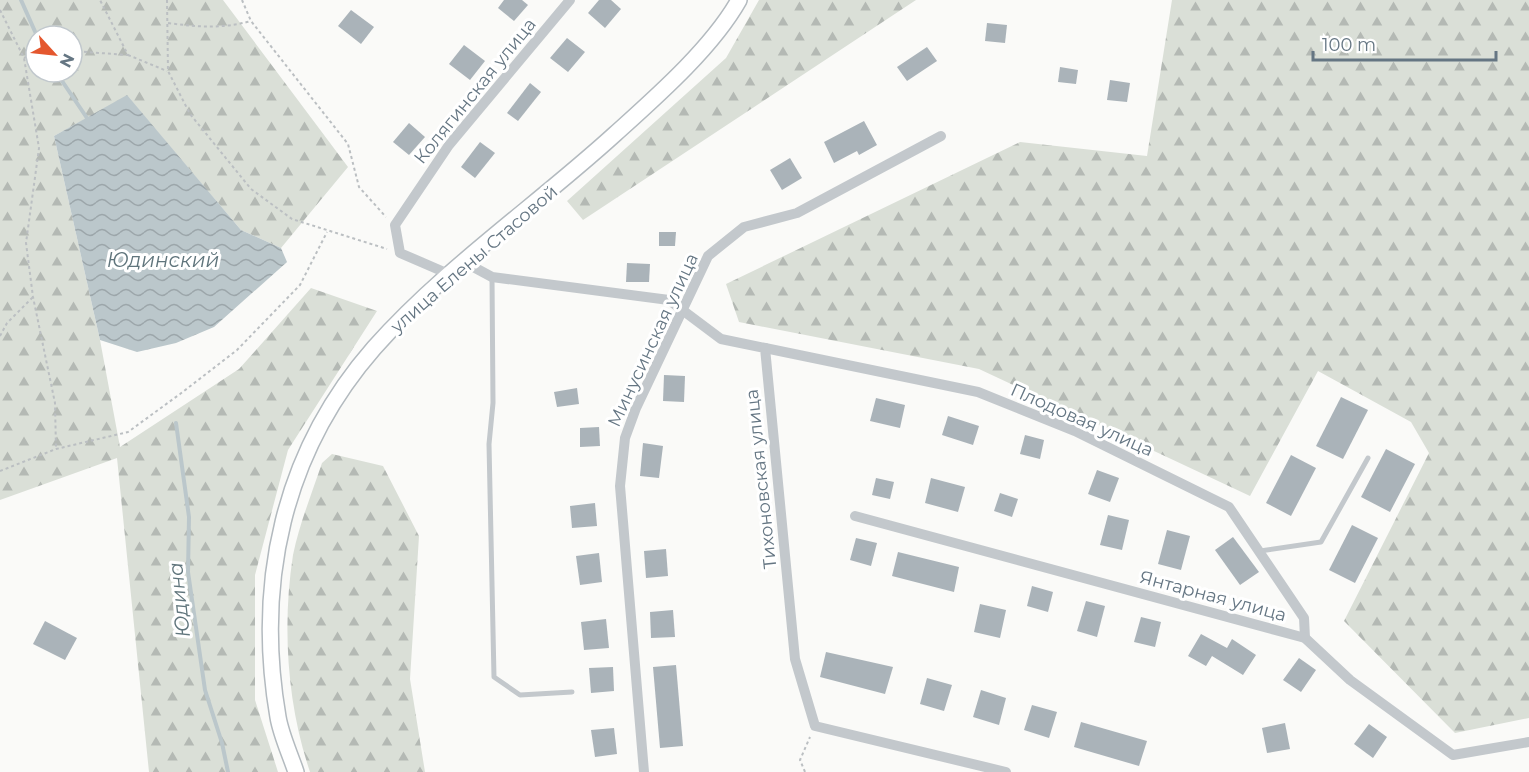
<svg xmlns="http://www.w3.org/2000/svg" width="1529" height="772" font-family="Montserrat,sans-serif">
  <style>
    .forest { fill: url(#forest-firs); fill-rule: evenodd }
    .water { fill: url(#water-waves) }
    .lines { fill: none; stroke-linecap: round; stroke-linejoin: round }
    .stream { stroke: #bbc7cb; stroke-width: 4 }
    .building { fill: #aab3b9 }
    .secondary-casing { stroke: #b3babf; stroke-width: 18 }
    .path { stroke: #bbbfc2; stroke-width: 2; stroke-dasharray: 3 3; stroke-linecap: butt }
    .lane { stroke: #c3c8cc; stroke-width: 5 }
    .street { stroke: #c3c8cc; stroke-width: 10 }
    .secondary { stroke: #fff; stroke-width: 15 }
    .labels { text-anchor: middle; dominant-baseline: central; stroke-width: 6; stroke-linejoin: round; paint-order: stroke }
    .street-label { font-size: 18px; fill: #657683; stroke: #fff }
    .water-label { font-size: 20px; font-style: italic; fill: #60757c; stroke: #fff }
  </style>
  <defs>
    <pattern id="forest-firs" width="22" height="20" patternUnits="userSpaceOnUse" patternTransform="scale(1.5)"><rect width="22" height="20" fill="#dadfd7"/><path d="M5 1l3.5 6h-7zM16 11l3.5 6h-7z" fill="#b4b9b4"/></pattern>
    <pattern id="water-waves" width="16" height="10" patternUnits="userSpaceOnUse" patternTransform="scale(1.5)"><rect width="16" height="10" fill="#bbc7cb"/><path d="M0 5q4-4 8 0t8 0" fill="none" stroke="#9ca6aa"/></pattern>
  </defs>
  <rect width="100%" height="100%" fill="#fafaf8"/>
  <g class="forest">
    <path d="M 0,0 L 223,0 L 348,167 L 281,248 L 241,230 L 127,96 L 54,136 L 100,340 L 120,447 L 239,369 L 311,288 L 377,311 L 288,450 L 255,575 L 255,700 L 278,772 L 149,772 L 117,458 L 0,500 ZM 36,36 L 72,36 L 72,72 L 36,72 Z"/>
    <polygon points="759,0 916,0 583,220 567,201 726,58"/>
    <polygon points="1172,0 1529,0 1529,718 1455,733 1344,621 1429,453 1411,422 1318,371 1250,496 979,369 739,322 726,284 1020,142 1147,156"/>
    <path d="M 332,454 L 383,466 L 419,536 L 410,679 L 425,772 L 310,772 C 287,704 282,626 293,555 C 299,525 312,493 322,463 Z"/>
  </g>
  <polygon class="water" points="127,95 241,230 281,248 287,262 214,327 176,343 137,352 100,340 54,136"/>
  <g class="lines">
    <g class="stream">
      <polyline points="21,0 37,36"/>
      <polyline points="56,72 89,121"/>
      <polyline points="176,423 189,517 188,572 205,690 222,743 228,772"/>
    </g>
  </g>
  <g class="building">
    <polygon points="504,0 522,0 528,5 514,21 498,8"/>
    <polygon points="599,0 611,0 621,9 605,28 588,13"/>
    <polygon points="351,10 374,27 361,44 338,26"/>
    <polygon points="987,23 1007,25 1005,43 985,41"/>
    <polygon points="567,38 585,52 568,72 550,58"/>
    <polygon points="464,45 485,61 470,80 449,64"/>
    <polygon points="927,47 937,61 907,81 897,67"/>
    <polygon points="1060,67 1078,70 1076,84 1058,82"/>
    <polygon points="1110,80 1130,83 1127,102 1107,100"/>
    <polygon points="530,83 541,92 518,121 507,113"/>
    <polygon points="864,121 877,145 859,155 857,151 834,163 824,142"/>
    <polygon points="409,123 425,137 409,155 393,142"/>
    <polygon points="480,142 495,153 475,178 461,167"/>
    <polygon points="790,158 802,178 782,190 770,170"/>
    <polygon points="659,232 676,232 675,246 659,246"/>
    <polygon points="627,263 650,264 649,282 626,282"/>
    <polygon points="664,375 685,376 684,402 663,401"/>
    <polygon points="577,388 579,404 557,407 554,392"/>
    <polygon points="1341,397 1368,410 1343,459 1316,446"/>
    <polygon points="876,398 905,405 900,428 870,421"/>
    <polygon points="948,416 979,426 973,445 942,435"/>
    <polygon points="599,427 600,446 580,447 580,428"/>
    <polygon points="1025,435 1044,440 1040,459 1020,454"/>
    <polygon points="643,443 663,446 659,478 640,476"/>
    <polygon points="1386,449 1415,464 1390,512 1361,497"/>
    <polygon points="1291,455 1316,468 1291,516 1266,503"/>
    <polygon points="1097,470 1119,478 1110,502 1088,494"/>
    <polygon points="876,478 894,482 890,499 872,495"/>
    <polygon points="931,478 965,487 958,512 925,503"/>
    <polygon points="1000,493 1018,499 1012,517 994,511"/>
    <polygon points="595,503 597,526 572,528 570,506"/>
    <polygon points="1108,515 1129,520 1122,550 1100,545"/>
    <polygon points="1352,525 1378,538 1355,583 1329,570"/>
    <polygon points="1167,530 1190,536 1181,570 1158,564"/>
    <polygon points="1233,537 1259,572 1240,585 1215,550"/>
    <polygon points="856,538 877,543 871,566 850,560"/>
    <polygon points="666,549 668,576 646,578 644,551"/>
    <polygon points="898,552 959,567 954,592 892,576"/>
    <polygon points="599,553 602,582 580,585 576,556"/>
    <polygon points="1032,586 1053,592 1048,612 1027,606"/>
    <polygon points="1086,601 1105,606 1097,637 1077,631"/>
    <polygon points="980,604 1006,610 1000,638 974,632"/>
    <polygon points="673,610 675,637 651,638 650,612"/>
    <polygon points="1141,617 1161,622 1155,647 1134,642"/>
    <polygon points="606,619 609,648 584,650 581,622"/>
    <polygon points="45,621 77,638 65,660 33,644"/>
    <polygon points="1201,634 1227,648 1232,639 1256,655 1243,675 1212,656 1206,666 1188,656"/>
    <polygon points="826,652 893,667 885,694 820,677"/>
    <polygon points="1299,658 1316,670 1301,692 1283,680"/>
    <polygon points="676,665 683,746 660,748 653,667"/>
    <polygon points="613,667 614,691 591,693 589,668"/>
    <polygon points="927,678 952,685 944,711 920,704"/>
    <polygon points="981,690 1006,698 999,725 973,717"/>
    <polygon points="1032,705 1057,712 1049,738 1024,730"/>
    <polygon points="1081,722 1147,741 1139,766 1074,747"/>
    <polygon points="1285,723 1290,749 1267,753 1262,728"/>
    <polygon points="1369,724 1387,737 1373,758 1354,744"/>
    <polygon points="614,728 617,754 595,757 591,730"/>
  </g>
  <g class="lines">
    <defs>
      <path id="secondary" d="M 296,772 C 290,754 281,735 278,717 C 255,583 283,452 374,348 C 445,268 536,206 615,134 C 656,97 712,48 739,0"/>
    </defs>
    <use href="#secondary" class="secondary-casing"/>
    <g class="path">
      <polyline points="167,0 168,71 190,114 251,189 292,219 387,249"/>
      <polyline points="242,0 251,21 348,144 359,187 386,217"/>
      <polyline points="0,10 24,58 39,148 26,243 33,297 55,403 56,449"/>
      <path d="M 168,23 C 198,27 222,29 251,21"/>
      <polyline points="72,51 128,55 100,0"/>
      <polyline points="128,55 167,71"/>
      <polyline points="24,58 36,52"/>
      <polyline points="0,336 7,323 33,297"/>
      <polyline points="0,471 56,449 128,432 180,394 237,350 300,285 327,232"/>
      <polyline points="805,772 800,760 810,737"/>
    </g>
    <g class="lane">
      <polyline points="492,277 493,403 489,444 494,677 520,695 572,692"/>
      <polyline points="1260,551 1321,542 1368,458"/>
    </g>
    <g class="street">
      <polyline points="466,263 492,277 669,300 721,339 765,348 795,659 815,726 1006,772"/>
      <polyline points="451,275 400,253 395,225 449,145 570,0"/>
      <polyline points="765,348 978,392 1075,431 1229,507 1304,618 1305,638"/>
      <polyline points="855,516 1305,638 1350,680 1453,755 1529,742"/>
      <polyline points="644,772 620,486 625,438 636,408 708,256 744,227 797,213 941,136"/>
    </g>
    <use href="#secondary" class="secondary"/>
  </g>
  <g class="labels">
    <g class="street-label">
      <text transform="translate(475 91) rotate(-51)">Колягинская улица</text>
      <text transform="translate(474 259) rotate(-41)">улица Елены Стасовой</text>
      <text transform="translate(653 340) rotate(-65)">Минусинская улица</text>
      <text transform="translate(1082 420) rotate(24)">Плодовая улица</text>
      <text transform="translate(761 479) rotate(-96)">Тихоновская улица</text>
      <text transform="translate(1213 596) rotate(15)">Янтарная улица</text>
    </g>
    <g class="water-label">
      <text x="163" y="260">Юдинский</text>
      <text transform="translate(179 600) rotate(-96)">Юдина</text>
    </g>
  </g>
  <g transform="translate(54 54) rotate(117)"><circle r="28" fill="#ffffff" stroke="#c1c8cd" stroke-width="1.5"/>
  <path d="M0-4.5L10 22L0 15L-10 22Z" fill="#e4572e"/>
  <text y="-9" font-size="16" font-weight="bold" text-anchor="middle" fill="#657683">N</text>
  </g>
  <path d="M1313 51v9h183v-9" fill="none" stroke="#657683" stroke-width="3"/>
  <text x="1322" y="51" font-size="18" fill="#657683" stroke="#ffffff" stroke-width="4.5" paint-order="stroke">100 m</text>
</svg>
